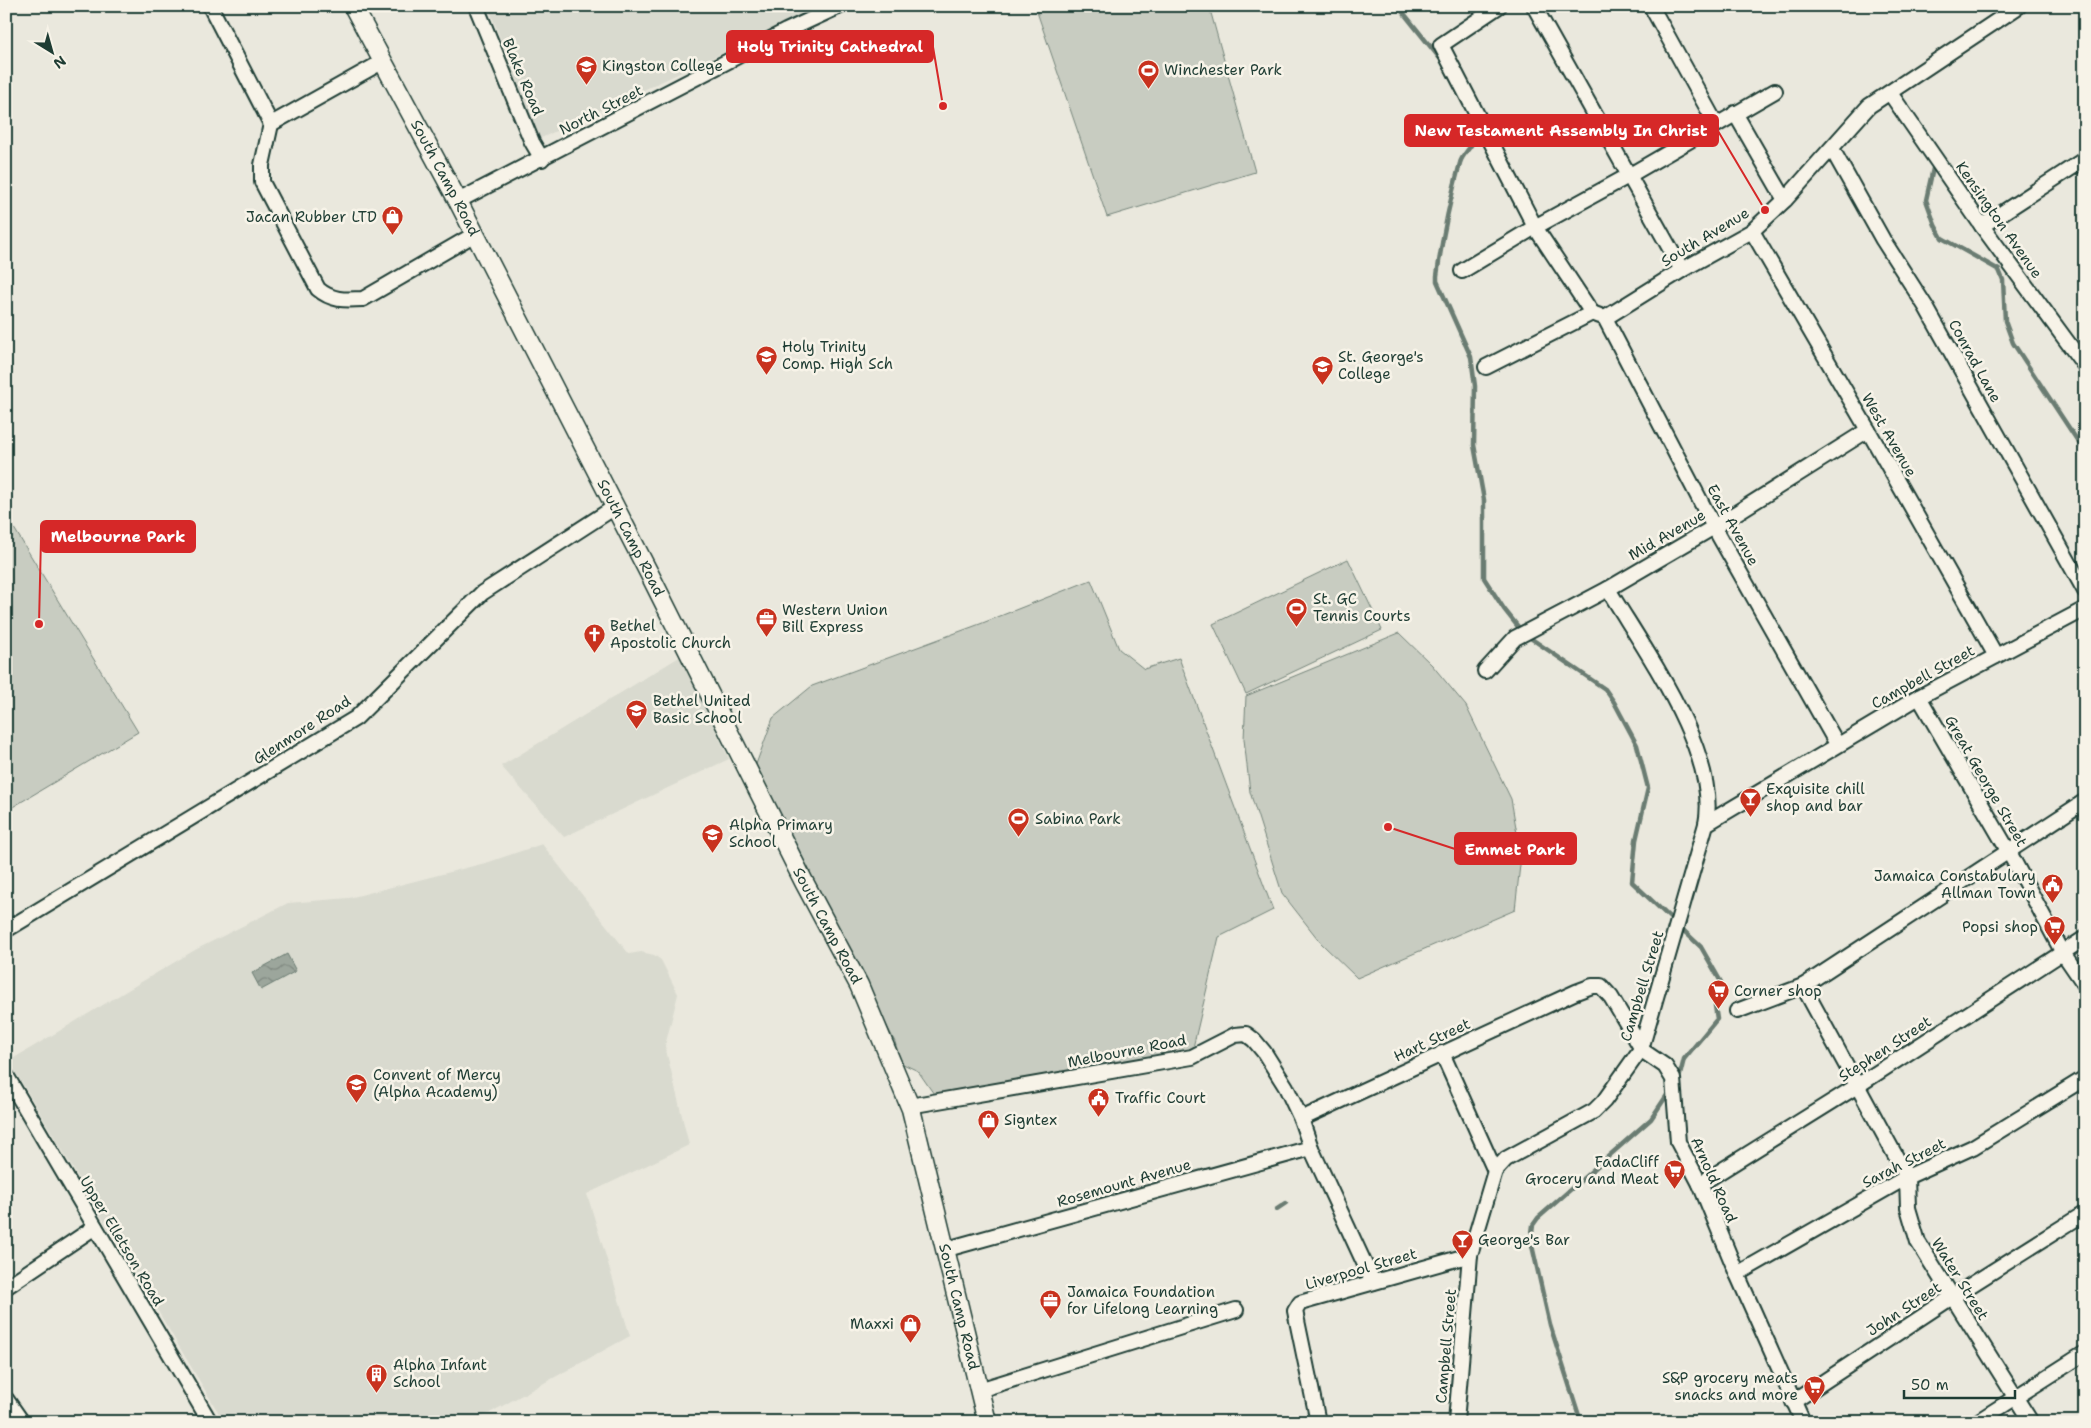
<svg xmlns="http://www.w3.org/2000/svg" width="2091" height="1428" font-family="'Shantell Sans',sans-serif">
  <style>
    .built { fill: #d9dacf }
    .green { fill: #c8ccc1; stroke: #74847a }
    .water { fill: url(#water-waves); stroke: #6a7c72 }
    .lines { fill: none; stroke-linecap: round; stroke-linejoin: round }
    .stream { stroke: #6a7c72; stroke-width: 4.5 }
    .minor-casing { stroke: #1f3d34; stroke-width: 18 }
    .major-casing { stroke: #1f3d34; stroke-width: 21 }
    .minor { stroke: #f7f3e8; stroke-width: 14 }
    .major { stroke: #f7f3e8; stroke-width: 18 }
    .labels { text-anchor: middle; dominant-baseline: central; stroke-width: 5; stroke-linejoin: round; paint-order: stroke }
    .poi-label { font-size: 15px; fill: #1f3d34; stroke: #f7f3e8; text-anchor: start }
    .street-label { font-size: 15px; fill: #1f3d34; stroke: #f7f3e8 }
    .leader { fill: none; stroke: #d62828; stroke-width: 2 }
    .callout-dot { fill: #d62828; stroke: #f7f3e8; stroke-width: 2 }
    .callout { fill: #d62828; stroke: #d62828; stroke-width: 2 }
    .callout-label { font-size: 16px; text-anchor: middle; font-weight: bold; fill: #fff }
  </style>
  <defs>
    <pattern id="water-waves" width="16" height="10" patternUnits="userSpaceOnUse" patternTransform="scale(1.25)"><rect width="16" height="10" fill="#9ca69c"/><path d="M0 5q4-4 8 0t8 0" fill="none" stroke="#7f8880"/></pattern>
  </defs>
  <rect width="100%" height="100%" fill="#eae8dd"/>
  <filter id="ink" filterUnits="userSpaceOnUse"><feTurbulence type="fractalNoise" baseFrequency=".02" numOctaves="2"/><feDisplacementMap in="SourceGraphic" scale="10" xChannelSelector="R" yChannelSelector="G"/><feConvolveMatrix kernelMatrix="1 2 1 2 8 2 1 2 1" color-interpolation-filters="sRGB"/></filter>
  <g filter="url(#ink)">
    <g class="built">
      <polygon points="488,6 823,6 539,139"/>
      <polygon points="681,656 729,759 564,837 501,766"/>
      <polygon points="542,844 629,954 641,952 654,955 661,960 678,994 665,1046 689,1145 587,1194 630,1336 473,1422 224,1422 9,1061 195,950 288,903 349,898 489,862"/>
    </g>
    <g class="green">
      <polygon points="1035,6 1209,6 1255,172 1107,217"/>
      <polygon points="6,515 138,732 6,811"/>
      <polygon points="1348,559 1382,630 1246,694 1213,624"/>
      <polygon points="1091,580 1119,649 1144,669 1179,658 1273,910 1219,937 1192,1052 938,1100 918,1071 901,1063 895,1042 755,767 773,718 812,686 980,624"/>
      <polygon points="1399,633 1432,665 1466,706 1511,799 1521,856 1515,910 1357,978 1321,943 1282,893 1250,792 1244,739 1246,696"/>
    </g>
    <polygon class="water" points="287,954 296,971 261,990 252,973"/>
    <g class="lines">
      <g class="stream">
        <polyline points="1398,6 1442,61"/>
        <path d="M 1456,88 C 1462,102 1475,117 1475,133 C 1476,145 1462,153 1460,163 C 1450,200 1442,237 1437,276 L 1437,281 L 1471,357 L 1475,386 L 1474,445 L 1484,500 L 1484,578 L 1504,609 L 1523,633 L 1605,689 L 1614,702 L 1637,745 L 1648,788 L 1636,840 L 1632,882 L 1701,947 L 1721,982 L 1715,1006 L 1717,1019 L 1684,1059 L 1680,1075 L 1676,1080"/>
        <polyline points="1934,164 1926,200 1935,225 1942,238 1999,270 2003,280 2005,321 2013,343 2085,452"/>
        <polyline points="1277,1209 1286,1203"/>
        <polyline points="1581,1422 1550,1325 1531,1241 1533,1225 1538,1218 1651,1119 1671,1089"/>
      </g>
      <defs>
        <g id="minor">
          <polyline points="210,6 271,124 382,62"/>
          <polyline points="476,6 532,142 542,159"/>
          <polyline points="1499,6 1441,45 1535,227 1592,313"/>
          <polyline points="1534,6 1682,270"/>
          <polyline points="1651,6 1716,124"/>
          <polyline points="1890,93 1982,226 2085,366"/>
          <polyline points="1735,113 1785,200"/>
          <path d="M 271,124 L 262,165 L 262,182 L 318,289 C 332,301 345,300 363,299 L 475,234"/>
          <polyline points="1832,149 1883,240 1926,307 2085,591"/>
          <polyline points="458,201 786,31 840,6"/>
          <polyline points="1982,226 2085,159"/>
          <polyline points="1752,231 1868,430 1996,656"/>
          <polyline points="1462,271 1535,227 1630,175 1775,91"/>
          <polyline points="1605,318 1682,270 1752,231 1785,200 1869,106 2019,6"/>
          <polyline points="1605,318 1714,527 1837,744"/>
          <polyline points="1486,367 1592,313 1600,316"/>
          <path d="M 1608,589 C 1643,648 1720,753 1706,824"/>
          <polyline points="1485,671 1515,638 1608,589 1714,527 1868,430"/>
          <polyline points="1919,697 2009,852 2063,953 2085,985"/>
          <polyline points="6,930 356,718 482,593 615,507"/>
          <polyline points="1803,986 1907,1177 1908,1208 1918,1242 2031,1422"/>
          <polyline points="1737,1011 1803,986 2085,801"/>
          <polyline points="1442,1053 1495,1171"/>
          <polyline points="6,1075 210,1422"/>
          <polyline points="911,1109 915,1105 1192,1057 1235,1035 1246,1034 1254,1040 1264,1052 1286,1087 1301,1119 1311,1148 1373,1282"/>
          <polyline points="1301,1119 1576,992 1592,986 1601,986 1611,997 1643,1051 1665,1066 1673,1079 1678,1142 1700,1184 1737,1274 1803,1422"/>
          <polyline points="1700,1184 1857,1086 2085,938"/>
          <polyline points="947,1249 1311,1148"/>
          <polyline points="1737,1274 1907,1177 1973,1147 2085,1078"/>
          <polyline points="6,1287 95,1227"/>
          <polyline points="979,1390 1236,1310"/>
          <polyline points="6,1399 22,1422"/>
          <polyline points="1793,1402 1952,1297 2085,1213"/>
          <polyline points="1318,1422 1295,1311 1300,1303 1470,1255"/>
          <polyline points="1456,1422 1470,1255 1495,1171 1506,1159 1594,1111 1604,1101 1641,1049 1706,824 1919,697 2085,609"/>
          <polyline points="1977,1422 2085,1353"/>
        </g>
        <g id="major">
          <path id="s1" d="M 353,6 L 458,201 L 652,579 L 804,882 L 859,985 L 911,1109 L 987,1422"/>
        </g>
      </defs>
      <use href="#minor" class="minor-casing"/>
      <use href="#major" class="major-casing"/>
      <use href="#minor" class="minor"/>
      <use href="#major" class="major"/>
    </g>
  </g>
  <defs>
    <symbol id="school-pin" viewBox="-11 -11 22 30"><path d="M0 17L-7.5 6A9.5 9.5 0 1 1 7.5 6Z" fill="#c8321e" stroke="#f7f3e8"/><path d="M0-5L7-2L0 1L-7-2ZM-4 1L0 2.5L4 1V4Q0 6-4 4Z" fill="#fff"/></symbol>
    <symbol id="stadium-pin" viewBox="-11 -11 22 30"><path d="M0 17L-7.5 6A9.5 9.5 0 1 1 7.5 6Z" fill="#c8321e" stroke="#f7f3e8"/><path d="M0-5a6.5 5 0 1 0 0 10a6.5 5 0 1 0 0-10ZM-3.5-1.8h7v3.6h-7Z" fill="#fff"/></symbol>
    <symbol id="shop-pin" viewBox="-11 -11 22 30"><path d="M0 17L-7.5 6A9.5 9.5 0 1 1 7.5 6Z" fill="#c8321e" stroke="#f7f3e8"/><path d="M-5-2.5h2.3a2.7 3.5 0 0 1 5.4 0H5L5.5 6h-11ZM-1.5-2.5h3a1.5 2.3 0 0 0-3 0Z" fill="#fff"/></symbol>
    <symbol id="office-pin" viewBox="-11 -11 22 30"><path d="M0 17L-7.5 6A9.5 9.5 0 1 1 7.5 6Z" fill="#c8321e" stroke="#f7f3e8"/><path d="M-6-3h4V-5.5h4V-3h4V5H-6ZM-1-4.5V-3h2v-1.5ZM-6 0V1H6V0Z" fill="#fff"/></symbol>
    <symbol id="church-pin" viewBox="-11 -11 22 30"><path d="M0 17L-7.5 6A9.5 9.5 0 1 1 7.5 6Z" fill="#c8321e" stroke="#f7f3e8"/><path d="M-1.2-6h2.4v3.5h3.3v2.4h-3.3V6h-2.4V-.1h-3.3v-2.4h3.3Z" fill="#fff"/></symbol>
    <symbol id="bar-pin" viewBox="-11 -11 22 30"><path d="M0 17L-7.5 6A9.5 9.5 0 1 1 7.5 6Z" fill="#c8321e" stroke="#f7f3e8"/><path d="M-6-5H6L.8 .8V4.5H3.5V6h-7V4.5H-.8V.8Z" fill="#fff"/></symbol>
    <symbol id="civic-pin" viewBox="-11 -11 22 30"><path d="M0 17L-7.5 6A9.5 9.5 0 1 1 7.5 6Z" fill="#c8321e" stroke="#f7f3e8"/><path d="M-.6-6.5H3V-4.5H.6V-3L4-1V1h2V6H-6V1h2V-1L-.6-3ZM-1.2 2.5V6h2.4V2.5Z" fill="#fff"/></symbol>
    <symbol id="supermarket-pin" viewBox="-11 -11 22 30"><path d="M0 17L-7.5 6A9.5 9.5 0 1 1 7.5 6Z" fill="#c8321e" stroke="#f7f3e8"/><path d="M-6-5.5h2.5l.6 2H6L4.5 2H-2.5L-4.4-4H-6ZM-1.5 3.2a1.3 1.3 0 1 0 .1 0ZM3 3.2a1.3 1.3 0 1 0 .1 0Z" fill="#fff"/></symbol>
    <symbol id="building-pin" viewBox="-11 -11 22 30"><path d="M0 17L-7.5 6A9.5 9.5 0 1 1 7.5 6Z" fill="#c8321e" stroke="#f7f3e8"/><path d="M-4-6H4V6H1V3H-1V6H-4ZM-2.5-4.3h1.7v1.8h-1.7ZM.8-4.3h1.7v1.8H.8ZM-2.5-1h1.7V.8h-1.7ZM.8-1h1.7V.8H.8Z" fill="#fff"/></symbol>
  </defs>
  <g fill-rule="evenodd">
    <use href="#school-pin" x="574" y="54" width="25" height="34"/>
    <use href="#stadium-pin" x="1136" y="58" width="25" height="34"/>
    <use href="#shop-pin" x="380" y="204" width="25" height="34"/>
    <use href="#school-pin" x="754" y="344" width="25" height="34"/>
    <use href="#school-pin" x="1310" y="354" width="25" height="34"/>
    <use href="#stadium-pin" x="1284" y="596" width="25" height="34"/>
    <use href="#office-pin" x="754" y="606" width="25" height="34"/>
    <use href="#church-pin" x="582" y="622" width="25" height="34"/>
    <use href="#school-pin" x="624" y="698" width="25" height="34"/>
    <use href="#bar-pin" x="1738" y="786" width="25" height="34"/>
    <use href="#stadium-pin" x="1006" y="806" width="25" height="34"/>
    <use href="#school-pin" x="700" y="822" width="25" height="34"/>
    <use href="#civic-pin" x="2040" y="872" width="25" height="34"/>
    <use href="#supermarket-pin" x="2042" y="914" width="25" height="34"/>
    <use href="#supermarket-pin" x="1706" y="978" width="25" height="34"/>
    <use href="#school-pin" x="344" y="1072" width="25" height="34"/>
    <use href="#civic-pin" x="1086" y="1086" width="25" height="34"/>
    <use href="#shop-pin" x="976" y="1108" width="25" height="34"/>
    <use href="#supermarket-pin" x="1662" y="1158" width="25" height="34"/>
    <use href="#bar-pin" x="1450" y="1228" width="25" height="34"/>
    <use href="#office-pin" x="1038" y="1288" width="25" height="34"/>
    <use href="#shop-pin" x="898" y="1312" width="25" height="34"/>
    <use href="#building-pin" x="364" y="1362" width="25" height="34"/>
    <use href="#supermarket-pin" x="1802" y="1374" width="25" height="34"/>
  </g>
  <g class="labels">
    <g class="poi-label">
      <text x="602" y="66">Kingston College</text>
      <text x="1164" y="70">Winchester Park</text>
      <text x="377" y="217" text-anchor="end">Jacan Rubber LTD</text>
      <text x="782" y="347">Holy Trinity<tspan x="782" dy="17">Comp. High Sch</tspan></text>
      <text x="1338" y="357">St. George's<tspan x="1338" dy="17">College</tspan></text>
      <text x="1313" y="599">St. GC<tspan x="1313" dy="17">Tennis Courts</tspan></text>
      <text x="782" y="610">Western Union<tspan x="782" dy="17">Bill Express</tspan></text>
      <text x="610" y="626">Bethel<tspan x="610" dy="17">Apostolic Church</tspan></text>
      <text x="653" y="701">Bethel United<tspan x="653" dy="17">Basic School</tspan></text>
      <text x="1766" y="789">Exquisite chill<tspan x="1766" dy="17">shop and bar</tspan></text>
      <text x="1035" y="819">Sabina Park</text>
      <text x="729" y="825">Alpha Primary<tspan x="729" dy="17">School</tspan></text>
      <text x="2036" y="876" text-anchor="end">Jamaica Constabulary<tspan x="2036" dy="17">Allman Town</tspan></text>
      <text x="2038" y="927" text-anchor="end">Popsi shop</text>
      <text x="1734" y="991">Corner shop</text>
      <text x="373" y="1075">Convent of Mercy<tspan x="373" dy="17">(Alpha Academy)</tspan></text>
      <text x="1115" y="1098">Traffic Court</text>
      <text x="1004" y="1120">Signtex</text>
      <text x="1659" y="1162" text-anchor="end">FadaCliff<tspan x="1659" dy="17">Grocery and Meat</tspan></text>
      <text x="1478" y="1240">George's Bar</text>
      <text x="1067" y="1292">Jamaica Foundation<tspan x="1067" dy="17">for Lifelong Learning</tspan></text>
      <text x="894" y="1324" text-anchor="end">Maxxi</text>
      <text x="393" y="1365">Alpha Infant<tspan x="393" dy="17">School</tspan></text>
      <text x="1798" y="1378" text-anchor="end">S&amp;P grocery meats<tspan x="1798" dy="17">snacks and more</tspan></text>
    </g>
    <g class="street-label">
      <text transform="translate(523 77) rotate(67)">Blake Road</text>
      <text transform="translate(601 110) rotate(-27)">North Street</text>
      <text stroke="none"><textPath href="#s1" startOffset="195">South Camp Road</textPath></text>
      <text transform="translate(1999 220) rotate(55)">Kensington Avenue</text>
      <text transform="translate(1705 237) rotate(-31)">South Avenue</text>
      <text transform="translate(1975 361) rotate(61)">Conrad Lane</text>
      <text transform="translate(1889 435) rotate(60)">West Avenue</text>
      <text transform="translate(1733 525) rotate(61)">East Avenue</text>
      <text transform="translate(1667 535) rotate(-30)">Mid Avenue</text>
      <text stroke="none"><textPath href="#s1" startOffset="600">South Camp Road</textPath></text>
      <text transform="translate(1923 677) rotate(-29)">Campbell Street</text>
      <text transform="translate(302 730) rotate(-33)">Glenmore Road</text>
      <text transform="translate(1986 781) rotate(60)">Great George Street</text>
      <text stroke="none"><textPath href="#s1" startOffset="1035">South Camp Road</textPath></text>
      <text transform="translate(1642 986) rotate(-73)">Campbell Street</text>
      <text transform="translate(1432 1040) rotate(-25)">Hart Street</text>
      <text transform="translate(1885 1049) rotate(-33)">Stephen Street</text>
      <text transform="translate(1127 1051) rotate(-11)">Melbourne Road</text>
      <text transform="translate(1904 1163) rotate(-27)">Sarah Street</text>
      <text transform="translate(1714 1180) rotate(66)">Arnold Road</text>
      <text transform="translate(1124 1183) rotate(-16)">Rosemount Avenue</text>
      <text transform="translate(122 1241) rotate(59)">Upper Elletson Road</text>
      <text transform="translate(1361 1269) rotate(-16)">Liverpool Street</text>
      <text transform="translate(1960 1279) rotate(58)">Water Street</text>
      <text stroke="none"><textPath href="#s1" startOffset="1440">South Camp Road</textPath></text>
      <text transform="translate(1904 1309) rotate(-33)">John Street</text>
      <text transform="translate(1446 1346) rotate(-85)">Campbell Street</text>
    </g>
  </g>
  <path class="leader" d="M943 106L933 47M1765 210L1718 131M39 624L41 537M1388 827L1455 849"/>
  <g class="callout-dot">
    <circle cx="943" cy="106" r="5"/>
    <circle cx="1765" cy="210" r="5"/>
    <circle cx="39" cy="624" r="5"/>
    <circle cx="1388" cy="827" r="5"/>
  </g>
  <g class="callout">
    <rect x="727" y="31" width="206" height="31" rx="5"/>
    <rect x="1405" y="115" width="313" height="31" rx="5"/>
    <rect x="41" y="521" width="154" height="31" rx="5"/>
    <rect x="1455" y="833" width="121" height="31" rx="5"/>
  </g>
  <g class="callout-label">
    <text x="830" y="52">Holy Trinity Cathedral</text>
    <text x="1561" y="136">New Testament Assembly In Christ</text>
    <text x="118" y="542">Melbourne Park</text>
    <text x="1515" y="855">Emmet Park</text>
  </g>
  <rect width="2091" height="1428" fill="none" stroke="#f7f3e8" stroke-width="25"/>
  <rect x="12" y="12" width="2066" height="1403" fill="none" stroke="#1f3d34" stroke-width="2" filter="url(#ink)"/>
  <g transform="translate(52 52) rotate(143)" stroke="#f7f3e8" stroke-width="4" paint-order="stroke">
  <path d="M0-4L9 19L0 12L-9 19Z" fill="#1f3d34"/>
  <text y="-8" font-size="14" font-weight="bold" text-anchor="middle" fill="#1f3d34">N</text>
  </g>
  <path d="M1904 1390v8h111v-8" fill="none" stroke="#1f3d34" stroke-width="2.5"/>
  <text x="1911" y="1390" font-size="15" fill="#1f3d34" stroke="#f7f3e8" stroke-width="4" paint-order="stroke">50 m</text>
</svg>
